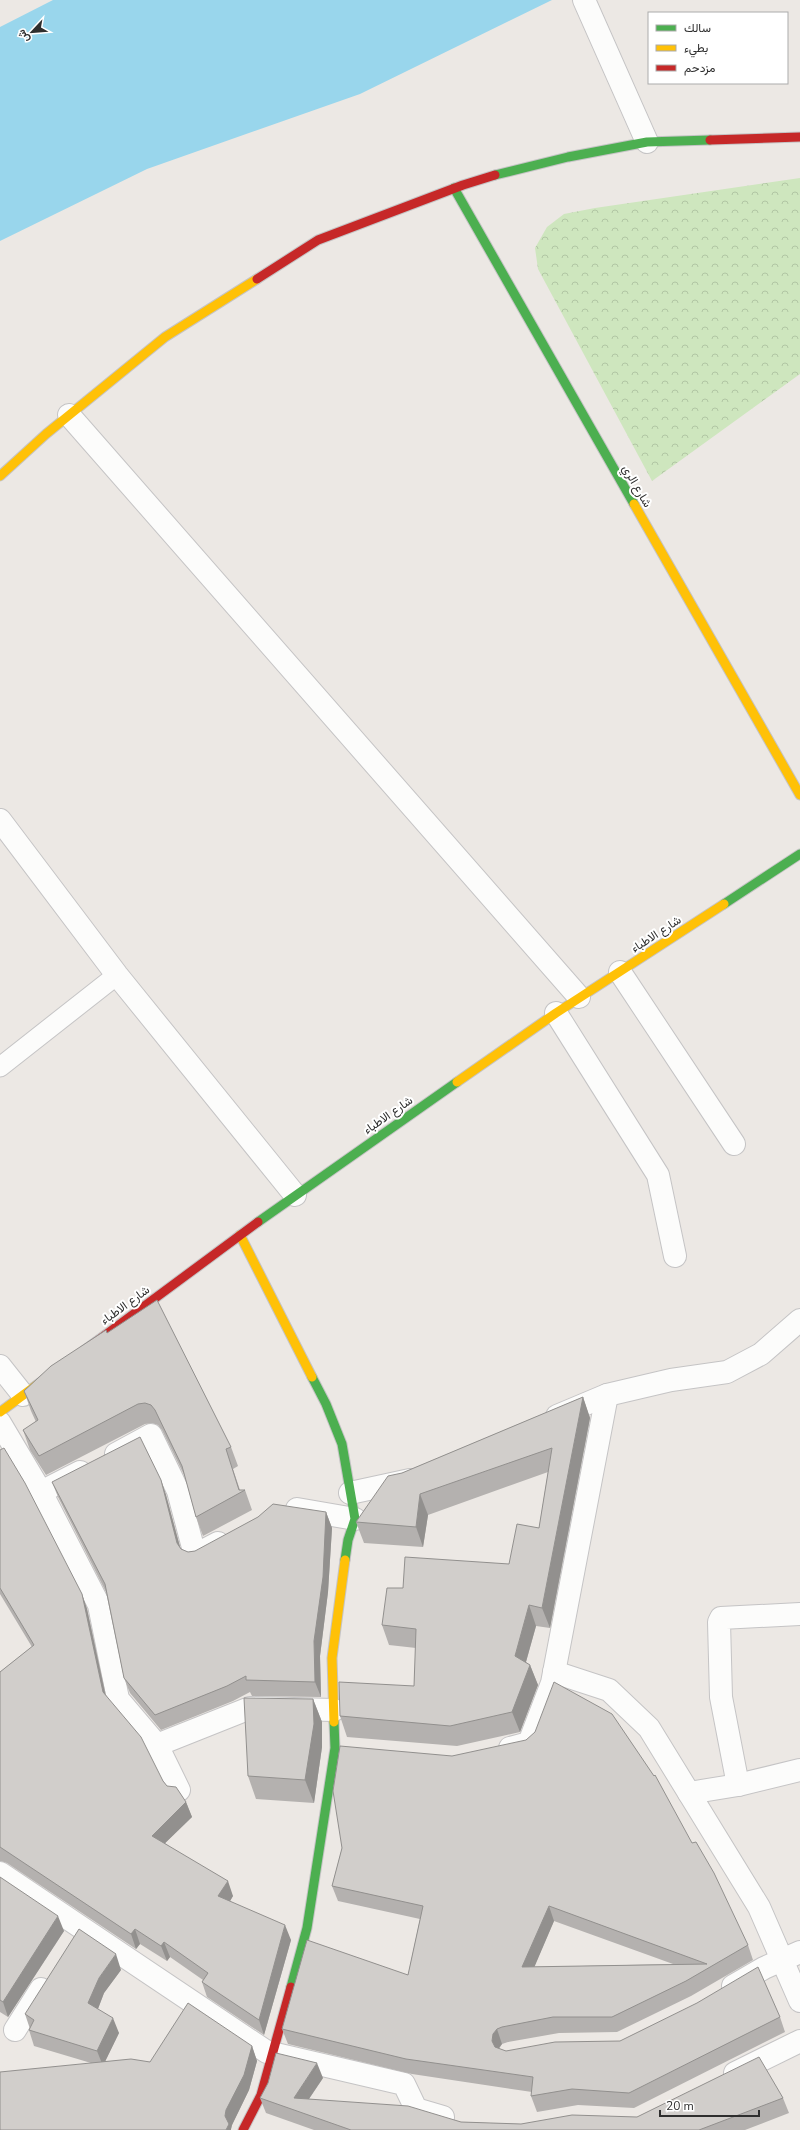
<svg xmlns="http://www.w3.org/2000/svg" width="800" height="2130" font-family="'Nunito Sans',Vazirmatn,sans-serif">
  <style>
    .forest { fill: url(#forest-crowns) }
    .water { fill: #99d6ec }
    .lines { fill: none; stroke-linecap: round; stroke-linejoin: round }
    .lane-casing { stroke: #c5c4c5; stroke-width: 21 }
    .street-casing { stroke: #c5c4c5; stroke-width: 24 }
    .fast-casing { stroke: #c5c4c5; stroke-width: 11 }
    .slow-casing { stroke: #c5c4c5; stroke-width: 11 }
    .jam-casing { stroke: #c5c4c5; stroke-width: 11 }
    .lane { stroke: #fcfcfb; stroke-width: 19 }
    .street { stroke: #fcfcfb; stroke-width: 22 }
    .fast { stroke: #4caf50; stroke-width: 9 }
    .slow { stroke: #ffc107; stroke-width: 9 }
    .jam { stroke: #c62828; stroke-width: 9 }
    .wall { fill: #b4b1af; fill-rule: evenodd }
    .shaded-wall { fill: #92908e }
    .building { fill: #d1cecb; stroke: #92908e; fill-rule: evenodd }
    .labels { text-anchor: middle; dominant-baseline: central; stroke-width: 4; stroke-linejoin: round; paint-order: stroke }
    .street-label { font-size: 12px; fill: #2e2e2e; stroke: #fff }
  </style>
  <defs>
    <pattern id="forest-crowns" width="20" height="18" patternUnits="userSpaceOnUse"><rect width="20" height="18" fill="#cee6be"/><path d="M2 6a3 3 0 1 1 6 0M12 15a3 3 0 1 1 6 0" fill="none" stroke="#b1c6a4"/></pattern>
  </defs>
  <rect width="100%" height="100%" fill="#ece8e4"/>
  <polygon class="forest" points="800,178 800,374 652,481 538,269 535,248 547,227 564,214 595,208"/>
  <polygon class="water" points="53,0 552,0 360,94 147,169 0,241 0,27"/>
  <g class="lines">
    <defs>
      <polyline id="lane" points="0,1067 117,975"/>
      <g id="street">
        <polyline points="584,0 647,142"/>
        <polyline points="69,415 579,997"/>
        <polyline points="0,820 117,975 295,1195"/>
        <polyline points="620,972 734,1144"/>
        <polyline points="556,1013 658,1175 675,1256"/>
        <polyline points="0,1366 23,1395"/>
        <polyline points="557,1416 607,1395 671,1380 727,1372 761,1354 800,1320"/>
        <polyline points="0,1423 41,1492 99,1605 118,1699 157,1745 179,1790"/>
        <polyline points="116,1454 151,1435 178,1491 195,1555 218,1543"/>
        <polyline points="41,1492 80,1472"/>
        <polyline points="350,1493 410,1480"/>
        <polyline points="297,1509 355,1519"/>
        <polyline points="554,1672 609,1690 649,1728 759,1907 800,2001"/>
        <polyline points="157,1745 250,1708 334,1710"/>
        <polyline points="510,1748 529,1743 552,1683 607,1395"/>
        <polyline points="738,1785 721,1697 719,1622 721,1618 800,1614"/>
        <polyline points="689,1793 738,1785 800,1770"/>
        <polyline points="0,1873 267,2052 404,2084 416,2109 443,2117"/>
        <polyline points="733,1986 764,1968 800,1952"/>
        <polyline points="15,2030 41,1989"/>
        <polyline points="735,2073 800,2041"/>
      </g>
      <g id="fast">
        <polyline points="495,175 568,157 647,142 710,140"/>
        <polyline points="454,188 634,504"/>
        <polyline points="724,904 800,854"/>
        <polyline points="258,1222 457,1082"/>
        <polyline points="312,1377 326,1404 342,1444 355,1519 348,1540 345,1560"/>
        <polyline points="291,1987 307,1928 335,1748 334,1722"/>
      </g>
      <g id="slow">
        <polyline points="0,476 46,434 165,337 257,279"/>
        <polyline points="634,504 800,795"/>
        <polyline points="457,1082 556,1013 724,904"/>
        <polyline points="240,1235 312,1377"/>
        <polyline points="0,1412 49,1376"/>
        <polyline points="334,1722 332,1658 345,1560"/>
      </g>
      <g id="jam">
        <polyline points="710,140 800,137"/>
        <polyline points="257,279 318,240 463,185 495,175"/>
        <polyline points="85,1350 258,1222"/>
        <polyline points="243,2130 261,2095 291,1987"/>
      </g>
    </defs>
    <use href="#lane" class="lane-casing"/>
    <use href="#street" class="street-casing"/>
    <use href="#fast" class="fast-casing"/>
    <use href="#slow" class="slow-casing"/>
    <use href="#jam" class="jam-casing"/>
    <use href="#lane" class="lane"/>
    <use href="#street" class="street"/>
    <use href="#fast" class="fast"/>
    <use href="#slow" class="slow"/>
    <use href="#jam" class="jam"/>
  </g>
  <g class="wall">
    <polygon points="107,1333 231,1447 238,1466 233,1469 240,1490 245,1490 252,1510 203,1536 196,1517 185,1477 162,1430 158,1425 152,1423 145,1424 46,1475 30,1450 23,1430 36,1422 31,1411 24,1391"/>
    <polygon points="583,1397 590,1418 550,1628 536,1626 526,1662 530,1665 538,1685 520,1732 457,1746 347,1737 340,1716 414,1686 416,1648 389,1645 382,1625 403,1588 509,1564 539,1528 548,1472 428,1515 423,1547 364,1543 356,1522 402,1473"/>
    <polygon points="0,1450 82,1594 87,1609 106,1695 163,1781 167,1786 186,1802 192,1817 165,1843 233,1896 230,1901 291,1940 264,2035 207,1997 202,1982 203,1980 170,1957 167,1961 140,1944 136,1949 7,1863 1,1861 0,1861 0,1672 32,1647 0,1594"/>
    <polygon points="161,1480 166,1495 180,1547 181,1549 188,1552 195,1551 326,1512 332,1528 328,1592 320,1656 321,1697 252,1696 250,1692 233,1701 161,1730 130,1693 124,1678 106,1592 58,1497 52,1482"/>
    <polygon points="313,1699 322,1722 322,1747 314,1803 256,1799 248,1776"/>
    <path d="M 342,1848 L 748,1945 L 753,1960 L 691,1996 L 617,2032 L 559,2033 L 508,2042 L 502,2044 L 499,2049 L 506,2051 L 620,2041 L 780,2017 L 785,2032 L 634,2108 L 578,2105 L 537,2112 L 531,2096 L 532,2092 L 412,2074 L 288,2044 L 282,2029 L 408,1975 L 420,1919 L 338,1901 L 332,1886 ZM 554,1921 L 673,1964 L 534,1967 Z"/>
    <polygon points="0,1877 64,1931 8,2017 0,2012"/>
    <polygon points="121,1970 104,1993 98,2009 119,2033 105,2061 150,2062 252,2046 257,2061 249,2090 232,2125 231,2129 91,2063 34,2046 29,2030 30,2029 25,2014"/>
    <polygon points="323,2078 309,2099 461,2122 521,2124 637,2117 783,2098 789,2113 745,2130 314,2130 266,2113 260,2098"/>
  </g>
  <g class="shaded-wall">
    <polygon points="583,1397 590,1418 550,1628 542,1608"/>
    <polygon points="161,1480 166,1495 183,1558 177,1543"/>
    <polygon points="420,1494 428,1515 423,1547 416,1527"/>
    <polygon points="326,1512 332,1528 328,1592 320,1656 321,1697 315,1682 314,1641"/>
    <polygon points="82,1594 87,1609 108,1707 103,1692"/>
    <polygon points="529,1605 536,1626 522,1676 515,1656"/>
    <polygon points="530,1665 538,1685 520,1732 512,1712"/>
    <polygon points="313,1699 322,1722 322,1747 314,1803 305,1780"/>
    <polygon points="186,1802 192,1817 157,1851 152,1836"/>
    <polygon points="228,1881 233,1896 224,1911 218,1896"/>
    <polygon points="549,1906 554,1921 528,1982 522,1967"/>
    <polygon points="58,1916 64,1931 8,2017 3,2002"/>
    <polygon points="285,1925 291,1940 264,2035 259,2020"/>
    <polygon points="135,1929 140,1944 136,1949 131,1934"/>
    <polygon points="164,1942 170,1957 167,1961 161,1946"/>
    <polygon points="116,1954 121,1970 104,1993 94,2019 88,2003 99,1978"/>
    <polygon points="113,2018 119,2033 103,2066 97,2051"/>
    <polygon points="497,2029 502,2044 498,2049 498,2057 492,2041 493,2034"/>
    <polygon points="252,2046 257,2061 249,2090 232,2125 231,2129 231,2130 226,2130 225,2116 226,2110"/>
    <polygon points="317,2063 323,2078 300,2112 294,2098"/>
  </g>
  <g class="building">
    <polygon points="157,1300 231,1447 226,1449 239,1490 245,1490 196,1517 182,1466 155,1410 151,1405 145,1403 138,1404 39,1456 23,1430 38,1420 24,1391 51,1366 106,1330 107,1333"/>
    <polygon points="583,1397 542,1608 529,1605 515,1656 530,1665 512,1712 450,1726 340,1716 339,1682 414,1686 416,1629 382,1625 387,1588 403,1588 405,1557 509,1564 517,1524 539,1528 552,1448 420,1494 416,1527 356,1522 388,1476 402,1473"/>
    <polygon points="140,1437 161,1480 177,1543 181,1549 188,1552 195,1551 258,1517 273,1504 326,1512 323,1577 314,1641 315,1682 246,1680 246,1676 227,1686 155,1715 124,1678 105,1584 52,1482"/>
    <polygon points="4,1448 25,1483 82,1594 103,1692 141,1737 163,1781 167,1786 176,1787 186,1802 152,1836 228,1881 218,1896 285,1925 259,2020 202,1982 208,1973 164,1942 161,1946 135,1929 131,1934 0,1847 0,1672 34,1645 0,1588 0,1450"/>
    <path d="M 554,1682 L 612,1714 L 654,1776 L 655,1775 L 692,1843 L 696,1842 L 714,1873 L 748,1945 L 686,1981 L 612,2017 L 553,2017 L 502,2027 L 497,2029 L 493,2034 L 492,2041 L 495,2047 L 506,2051 L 555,2042 L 620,2041 L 697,2003 L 758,1967 L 780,2017 L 629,2093 L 572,2089 L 531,2096 L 533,2077 L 406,2059 L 282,2029 L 307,1940 L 408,1975 L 423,1906 L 332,1886 L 342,1848 L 333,1791 L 340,1746 L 452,1756 L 526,1740 L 535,1732 ZM 549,1906 L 707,1964 L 522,1967 Z"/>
    <polygon points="244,1698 313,1699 314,1724 305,1780 248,1776"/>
    <polygon points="0,1877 58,1916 3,2002 0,2000"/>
    <polygon points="79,1929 116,1954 99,1978 88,2003 113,2018 97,2051 29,2030 34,2020 25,2014"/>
    <polygon points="188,2003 252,2046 244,2075 226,2110 225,2116 229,2124 226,2130 0,2130 0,2072 131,2059 150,2062"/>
    <polygon points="276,2053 317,2063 294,2098 408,2106 461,2122 521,2124 572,2115 637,2117 759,2057 783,2098 699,2130 351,2130 260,2098 268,2083"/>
  </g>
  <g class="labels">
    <g class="street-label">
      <text transform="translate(637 486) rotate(60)">شارع الري</text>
      <text transform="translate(656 934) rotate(-33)">شارع الاطباء</text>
      <text transform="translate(388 1115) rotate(-35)">شارع الاطباء</text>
      <text transform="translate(125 1305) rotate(-36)">شارع الاطباء</text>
    </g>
  </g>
  <rect x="648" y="12" width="140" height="72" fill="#ffffff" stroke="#ababab"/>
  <rect x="656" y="25" width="20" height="6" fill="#4caf50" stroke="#ababab"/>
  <text x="684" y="32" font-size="12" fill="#2e2e2e">سالك</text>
  <rect x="656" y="45" width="20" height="6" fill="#ffc107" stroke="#ababab"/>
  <text x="684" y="52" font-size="12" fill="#2e2e2e">بطيء</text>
  <rect x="656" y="65" width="20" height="6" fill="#c62828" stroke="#ababab"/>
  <text x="684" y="72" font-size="12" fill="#2e2e2e">مزدحم</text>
  <g transform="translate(32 32) rotate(244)" stroke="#ffffff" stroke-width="3" paint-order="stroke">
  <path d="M0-3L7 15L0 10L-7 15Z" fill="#2e2e2e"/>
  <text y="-6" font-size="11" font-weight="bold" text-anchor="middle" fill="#2e2e2e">ش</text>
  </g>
  <path d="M660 2110v6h99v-6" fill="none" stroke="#2e2e2e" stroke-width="2"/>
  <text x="666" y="2110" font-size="12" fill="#2e2e2e" stroke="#ffffff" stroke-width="3" paint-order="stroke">20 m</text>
</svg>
